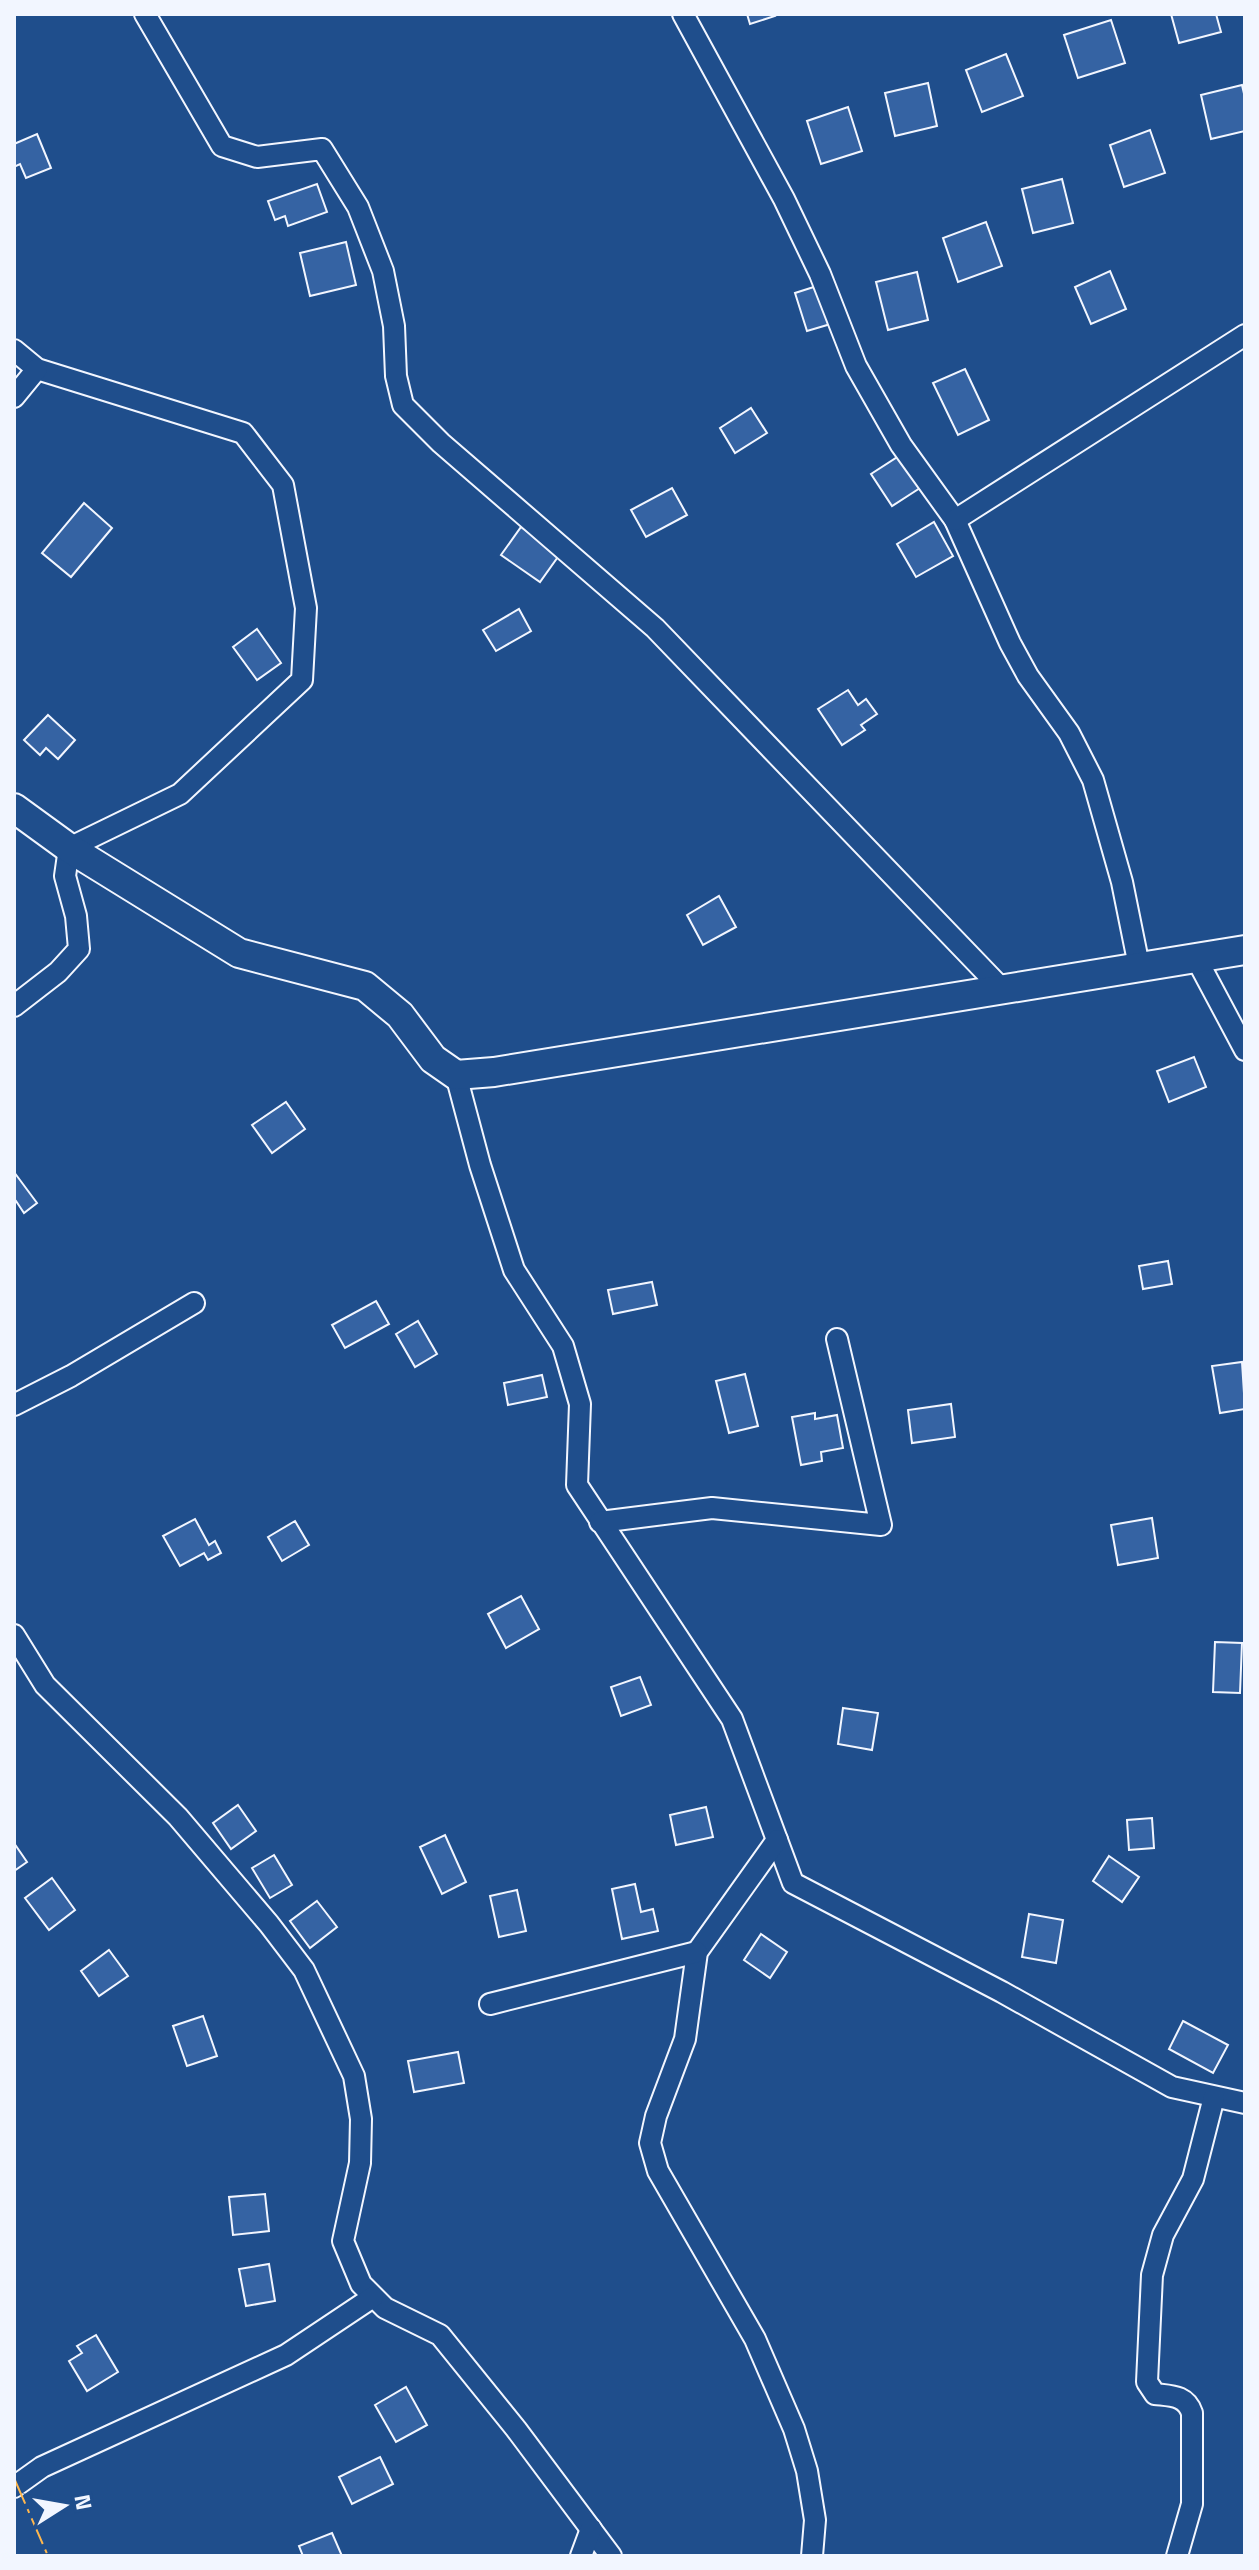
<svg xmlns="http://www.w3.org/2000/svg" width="1259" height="2570" font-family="'Titillium Web',sans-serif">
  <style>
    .building { fill: #3563a3; stroke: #f2f6ff; stroke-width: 2 }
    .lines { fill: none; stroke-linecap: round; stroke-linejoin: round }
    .street-casing { stroke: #f2f6ff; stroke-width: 24 }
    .secondary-casing { stroke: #f2f6ff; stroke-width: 32 }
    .street { stroke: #1f4e8c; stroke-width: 20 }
    .secondary { stroke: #1f4e8c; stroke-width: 28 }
    .power { stroke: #ffb74d; stroke-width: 2; stroke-dasharray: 28 6 4 6; stroke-linecap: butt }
  </style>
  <rect width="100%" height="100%" fill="#1f4e8c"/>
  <g class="building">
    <polygon points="747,14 774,14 775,16 750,24"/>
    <polygon points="1171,14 1216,14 1221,32 1179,43"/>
    <polygon points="1111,20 1125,63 1078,78 1064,35"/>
    <polygon points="1006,54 1023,96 982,112 966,70"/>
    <polygon points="928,83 937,126 895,136 885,93"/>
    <polygon points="1242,85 1245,98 1245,131 1211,139 1201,95"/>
    <polygon points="848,107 862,151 821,164 807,121"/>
    <polygon points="1150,130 1165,173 1124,187 1110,145"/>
    <polygon points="37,134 51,168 26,178 20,164 14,167 14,144"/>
    <polygon points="1062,179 1073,223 1033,233 1022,189"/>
    <polygon points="317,184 327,212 288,226 285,216 275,220 268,201"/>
    <polygon points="986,222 1002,266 958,282 943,238"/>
    <polygon points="346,242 356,285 310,296 300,253"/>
    <polygon points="1110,271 1126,309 1091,324 1075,287"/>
    <polygon points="917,272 928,320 888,330 876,282"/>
    <polygon points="823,284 834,323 807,331 795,293"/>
    <polygon points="965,369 989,420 958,435 933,383"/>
    <polygon points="751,408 767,433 735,453 720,428"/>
    <polygon points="899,456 920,488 892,506 871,474"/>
    <polygon points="672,488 687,515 646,537 631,510"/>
    <polygon points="84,503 112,528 71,577 42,553"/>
    <polygon points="934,522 953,556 916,577 897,544"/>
    <polygon points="521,527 560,554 540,582 501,555"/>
    <polygon points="519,609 531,631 496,651 483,630"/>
    <polygon points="257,629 281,663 257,680 233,647"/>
    <polygon points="848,690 858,705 866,699 877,714 861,725 865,730 842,745 818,709"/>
    <polygon points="48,715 75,740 58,759 46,748 40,755 24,740"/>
    <polygon points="719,896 736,927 703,945 687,915"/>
    <polygon points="1194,1057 1206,1087 1169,1102 1157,1071"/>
    <polygon points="286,1102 305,1129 272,1153 252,1125"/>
    <polygon points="14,1172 37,1203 24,1213 16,1201 14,1202"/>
    <polygon points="1168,1261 1172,1284 1143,1289 1139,1266"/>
    <polygon points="652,1282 657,1305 613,1314 608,1290"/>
    <polygon points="376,1301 389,1324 345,1348 332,1325"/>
    <polygon points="418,1321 437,1354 415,1367 396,1334"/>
    <polygon points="1242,1362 1245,1409 1220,1413 1212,1366"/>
    <polygon points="745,1374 758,1426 729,1433 716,1381"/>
    <polygon points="542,1375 547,1397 508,1405 504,1383"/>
    <polygon points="951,1404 955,1437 912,1443 908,1410"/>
    <polygon points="815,1413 815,1419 837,1415 843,1448 821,1452 822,1461 801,1465 792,1417"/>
    <polygon points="1152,1518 1158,1558 1118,1565 1111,1525"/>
    <polygon points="195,1519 209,1545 215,1541 221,1553 208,1560 204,1553 180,1566 163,1536"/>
    <polygon points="295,1521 309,1545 282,1561 268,1537"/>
    <polygon points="521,1596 539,1629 506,1648 488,1614"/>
    <polygon points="1215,1642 1242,1643 1240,1693 1213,1692"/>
    <polygon points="640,1677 651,1705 621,1716 611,1687"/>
    <polygon points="843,1708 878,1713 872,1750 838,1744"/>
    <polygon points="238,1805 256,1831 231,1849 213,1823"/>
    <polygon points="706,1807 713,1837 676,1845 670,1815"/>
    <polygon points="1152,1818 1154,1848 1129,1850 1127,1820"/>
    <polygon points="445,1835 466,1882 442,1894 420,1847"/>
    <polygon points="14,1843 27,1862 14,1871"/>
    <polygon points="274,1855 292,1885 270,1898 252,1868"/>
    <polygon points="1109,1856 1139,1877 1122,1902 1093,1881"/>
    <polygon points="52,1878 75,1910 49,1930 25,1898"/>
    <polygon points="635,1884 641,1912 653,1909 658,1931 622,1939 612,1889"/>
    <polygon points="517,1890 526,1931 499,1937 490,1896"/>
    <polygon points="317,1901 337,1927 310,1948 290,1921"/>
    <polygon points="1029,1914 1063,1920 1056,1963 1022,1957"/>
    <polygon points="761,1934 787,1952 770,1978 744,1960"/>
    <polygon points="109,1950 128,1976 99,1996 81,1971"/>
    <polygon points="203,2016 217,2056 187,2066 173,2026"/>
    <polygon points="1183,2021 1228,2045 1213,2073 1169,2049"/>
    <polygon points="458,2052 464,2083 414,2092 408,2061"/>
    <polygon points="265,2194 269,2231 233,2235 229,2197"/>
    <polygon points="269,2264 275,2301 246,2306 239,2269"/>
    <polygon points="96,2335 118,2372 87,2391 69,2361 82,2353 77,2346"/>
    <polygon points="406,2387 427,2425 396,2442 375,2405"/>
    <polygon points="380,2457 393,2484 352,2504 339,2477"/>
    <polygon points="332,2533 342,2556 303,2556 299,2546"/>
  </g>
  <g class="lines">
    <defs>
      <g id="street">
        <polyline points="145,14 222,146 257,157 322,149 358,207 383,271 394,326 396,376 403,405 441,443 655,628 1001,988"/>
        <polyline points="683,14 784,199 820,274 856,366 901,445 955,520 1010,643 1028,676 1069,733 1093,780 1122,882 1139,966"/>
        <polyline points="14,350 37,369 243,433 283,485 306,608 302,680 180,794 69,848 65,876 76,916 79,949 58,972 14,1006"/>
        <polyline points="14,397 37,369"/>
        <polyline points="955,520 1245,335"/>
        <polyline points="1196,958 1245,1050"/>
        <polyline points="456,1075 480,1165 514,1270 563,1346 580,1404 577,1485 732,1719 793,1883 1002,1992 1172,2087 1245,2103"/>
        <polyline points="14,1405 71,1376 194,1303"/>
        <polyline points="600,1522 712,1508 881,1525 837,1339"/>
        <polyline points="14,1635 45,1685 178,1817 269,1924 304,1970 354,2076 361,2119 360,2163 343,2241 361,2284 385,2308 440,2335 516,2429 611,2556"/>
        <polyline points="777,1840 697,1952 685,2039 656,2116 650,2143 658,2171 755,2339 794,2429 807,2471 815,2520 812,2556"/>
        <polyline points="490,2004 697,1952"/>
        <polyline points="14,2487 42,2467 286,2355 373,2297"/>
        <polyline points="581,2556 591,2529"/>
        <path d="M 1177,2556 L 1192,2504 L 1192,2413 C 1186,2395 1171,2396 1155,2394 L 1147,2382 L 1152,2275 L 1163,2235 L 1193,2179 L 1214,2097"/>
      </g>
      <polyline id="secondary" points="14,808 69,848 239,953 365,986 400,1015 433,1059 456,1075 494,1072 1245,950"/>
    </defs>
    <use href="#street" class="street-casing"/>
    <use href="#secondary" class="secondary-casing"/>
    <use href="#street" class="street"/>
    <use href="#secondary" class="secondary"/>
    <polyline class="power" points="14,2478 48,2556"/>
  </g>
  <rect width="1259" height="2570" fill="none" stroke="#f2f6ff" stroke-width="32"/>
  <g transform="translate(64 2506) rotate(79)" stroke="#1f4e8c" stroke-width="6" paint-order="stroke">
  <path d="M0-6L14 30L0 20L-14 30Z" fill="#f2f6ff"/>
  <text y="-12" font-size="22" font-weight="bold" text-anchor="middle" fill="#f2f6ff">N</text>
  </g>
</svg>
